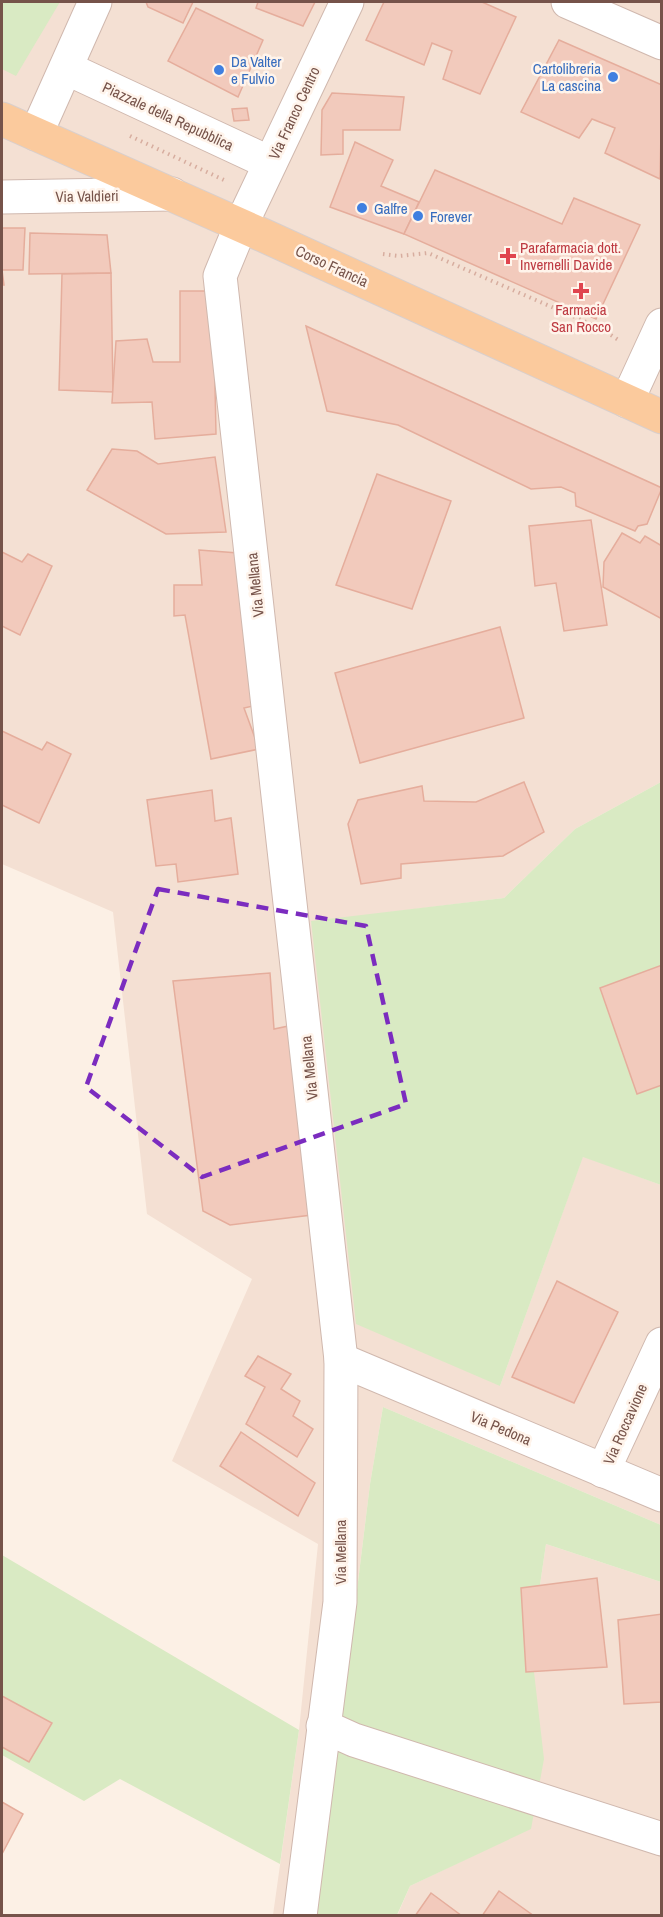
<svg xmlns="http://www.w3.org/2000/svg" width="663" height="1917" font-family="'Archivo Narrow',sans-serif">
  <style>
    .residential { fill: #f4e0d3 }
    .green { fill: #d9eac3 }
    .building { fill: #f2cabc; stroke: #e5ad9c; stroke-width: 1.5 }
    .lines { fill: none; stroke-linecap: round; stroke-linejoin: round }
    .minor-casing { stroke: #d0b8ae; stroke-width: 35 }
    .major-casing { stroke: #d9cfcc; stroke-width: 35 }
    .path { stroke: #d7ad9f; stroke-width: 4; stroke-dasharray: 1.5 4.5; stroke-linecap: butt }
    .minor { stroke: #fff; stroke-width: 33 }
    .major { stroke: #fbca9d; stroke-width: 33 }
    .marked { fill: none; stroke: #7b2cbf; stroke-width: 4.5; stroke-dasharray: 12 8; stroke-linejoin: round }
    .shop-dot { fill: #3f7fe0; stroke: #fff4eb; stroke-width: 2 }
    .health-dot { fill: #e0444e; stroke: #fff4eb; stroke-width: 2 }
    .labels { text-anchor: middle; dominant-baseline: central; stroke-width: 5; stroke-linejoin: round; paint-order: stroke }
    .shop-label { font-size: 15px; fill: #366cbe; stroke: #fff4eb; text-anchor: start }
    .street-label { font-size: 15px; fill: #76534a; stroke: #fff4eb }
    .health-label { font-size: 15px; fill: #be3a42; stroke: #fff4eb; text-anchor: start }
  </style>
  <rect width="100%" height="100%" fill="#fcf0e5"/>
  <g class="residential">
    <polygon points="2,2 661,2 661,782 575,829 504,898 311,922 500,1386 583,1156 661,1185 661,1525 383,1407 370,1484 317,1915 273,1915 299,1730 318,1544 172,1461 252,1279 147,1214 113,912 2,864"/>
    <polygon points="546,1544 661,1582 661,1915 397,1916 410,1886 531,1828 531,1646"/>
  </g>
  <g class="green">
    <polygon points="2,2 60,2 16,76 2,69"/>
    <polygon points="661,782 661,1185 583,1157 500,1386 356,1324 311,921 504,898 575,829"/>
    <polygon points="383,1407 661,1525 661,1582 546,1544 531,1646 544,1759 531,1829 410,1886 397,1915 317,1916 370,1484"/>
    <polygon points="2,1555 299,1730 280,1864 120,1779 84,1801 2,1755"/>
  </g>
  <g class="building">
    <polygon points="146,2 193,2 183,23 148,7"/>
    <polygon points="258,2 315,2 303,26 256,8"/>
    <polygon points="384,2 482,2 516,17 480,94 443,79 452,51 432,43 424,65 366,40"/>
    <polygon points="196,8 263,40 238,97 168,61"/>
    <polygon points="559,40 662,85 660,179 605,153 615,128 592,119 579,138 521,112"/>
    <polygon points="332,93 404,97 400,130 343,130 343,154 321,155 322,110"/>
    <polygon points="247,108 249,120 234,121 232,109"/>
    <polygon points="355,142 393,160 381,186 419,202 404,234 330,207"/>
    <polygon points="435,170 562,224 574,198 640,225 596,319 404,234"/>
    <polygon points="2,228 25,228 23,270 2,270 4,285 2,285"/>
    <polygon points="30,233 107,235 111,273 29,274"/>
    <polygon points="111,273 113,392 59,390 62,274"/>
    <polygon points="180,291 213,291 216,434 155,439 152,402 112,403 116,341 147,339 153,362 180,362"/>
    <polygon points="306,326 662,488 647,524 638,526 635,531 576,506 575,493 561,487 531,489 398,425 327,411"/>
    <polygon points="112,449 137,451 158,464 215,457 226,532 166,534 87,490"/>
    <polygon points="377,474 451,501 412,609 336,585"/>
    <polygon points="591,520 607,625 564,631 556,583 535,586 529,526"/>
    <polygon points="622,533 640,543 645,536 662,546 662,619 603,587 604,562"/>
    <polygon points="199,550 238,553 253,706 244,708 259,749 211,759 185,615 174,616 174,585 202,585"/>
    <polygon points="2,552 22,562 28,554 52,566 20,635 2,626"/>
    <polygon points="500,627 524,718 360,763 335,673"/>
    <polygon points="2,731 42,750 47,742 71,754 39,823 2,805"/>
    <polygon points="524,782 544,832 503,856 401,864 401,878 361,884 348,824 358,800 422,786 424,801 476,802"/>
    <polygon points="212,790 215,821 231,818 238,874 178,882 176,864 156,866 147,800"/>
    <polygon points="662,965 662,1085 637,1094 600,988"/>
    <polygon points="270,973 274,1029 298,1024 320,1214 230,1225 203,1211 173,981"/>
    <polygon points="557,1281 618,1312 574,1403 512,1377"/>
    <polygon points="258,1356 291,1374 281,1389 300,1401 293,1416 313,1429 297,1457 246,1424 265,1387 245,1376"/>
    <polygon points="241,1432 315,1483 298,1516 220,1466"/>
    <polygon points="597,1578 607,1667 526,1672 521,1588"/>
    <polygon points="662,1614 662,1702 624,1704 618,1620"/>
    <polygon points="2,1696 52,1723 29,1762 2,1747"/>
    <polygon points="2,1802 23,1814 2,1854"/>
    <polygon points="499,1891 534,1916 482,1916"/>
    <polygon points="431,1893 462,1916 415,1916"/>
  </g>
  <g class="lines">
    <defs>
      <g id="minor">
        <polyline points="568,2 662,43"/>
        <polyline points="66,68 270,163"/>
        <polyline points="36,134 95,2"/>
        <polyline points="2,197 172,194"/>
        <polyline points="627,401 662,325"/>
        <polyline points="341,1360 662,1495"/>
        <polyline points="603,1471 662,1344"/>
        <polyline points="323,1726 354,1740 662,1839"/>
        <polyline points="300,1916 340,1602 341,1360 220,276 241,225 347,2"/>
      </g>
      <polyline id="major" points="2,119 267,237 662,417"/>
    </defs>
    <use href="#minor" class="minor-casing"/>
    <use href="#major" class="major-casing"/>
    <g class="path">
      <polyline points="130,136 224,180"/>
      <polyline points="383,254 399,256 428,253 600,328 620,341"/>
    </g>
    <use href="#minor" class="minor"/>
    <use href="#major" class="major"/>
  </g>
  <path class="marked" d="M 158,889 L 366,926 L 406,1104 L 202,1177 L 86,1087 Z"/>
  <g class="shop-dot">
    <circle cx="219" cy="70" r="6"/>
    <circle cx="613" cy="77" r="6"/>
    <circle cx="362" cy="208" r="6"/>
    <circle cx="418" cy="216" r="6"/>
  </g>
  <g class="health-dot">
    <path d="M505 247h6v6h6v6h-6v6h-6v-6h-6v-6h6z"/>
    <path d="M578 282h6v6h6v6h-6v6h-6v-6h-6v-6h6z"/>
  </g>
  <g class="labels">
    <g class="shop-label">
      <text x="231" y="61">Da Valter<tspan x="231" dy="17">e Fulvio</tspan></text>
      <text x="601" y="68" text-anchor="end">Cartolibreria<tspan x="601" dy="17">La cascina</tspan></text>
      <text x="374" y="208">Galfre</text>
      <text x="430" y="216">Forever</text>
    </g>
    <g class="street-label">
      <text transform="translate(294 113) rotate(-65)">Via Franco Centro</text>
      <text transform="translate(168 116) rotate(25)">Piazzale della Repubblica</text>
      <text transform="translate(87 196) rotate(-1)">Via Valdieri</text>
      <text transform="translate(332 266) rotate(25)">Corso Francia</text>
      <text transform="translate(255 585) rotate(-96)">Via Mellana</text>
      <text transform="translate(309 1068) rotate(-96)">Via Mellana</text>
      <text transform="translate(625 1424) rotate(-66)">Via Roccavione</text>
      <text transform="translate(501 1428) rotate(23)">Via Pedona</text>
      <text transform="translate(340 1552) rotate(-90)">Via Mellana</text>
    </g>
    <g class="health-label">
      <text x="520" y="247">Parafarmacia dott.<tspan x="520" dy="17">Invernelli Davide</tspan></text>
      <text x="581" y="309" text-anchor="middle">Farmacia<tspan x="581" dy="17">San Rocco</tspan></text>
    </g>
  </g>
  <rect width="663" height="1917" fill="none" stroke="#76534a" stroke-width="6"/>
</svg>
